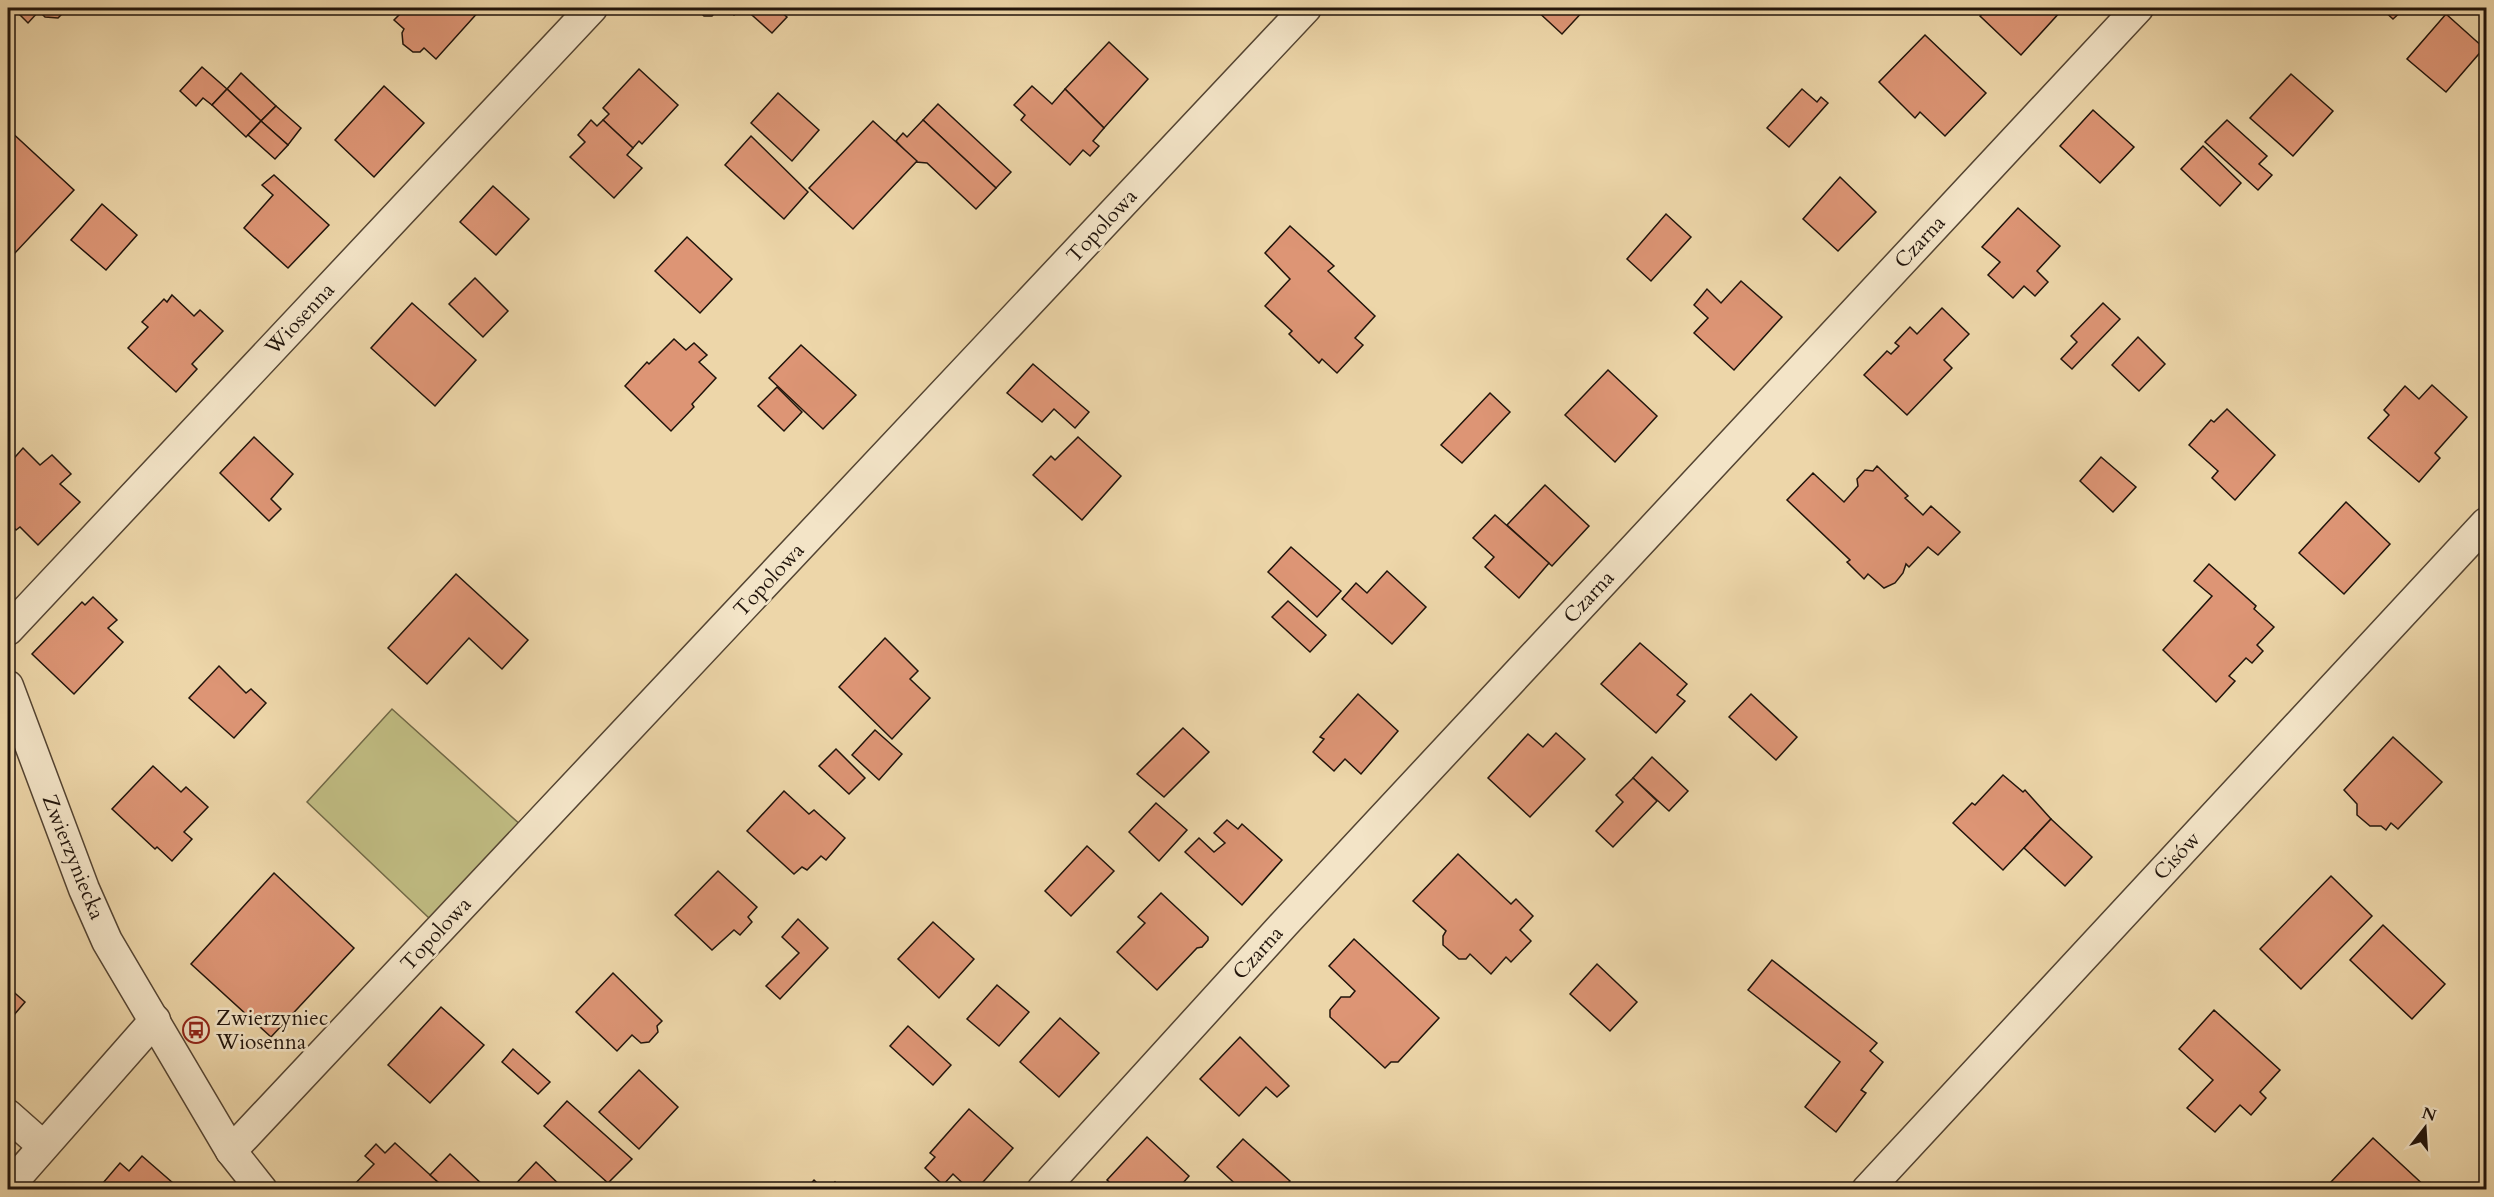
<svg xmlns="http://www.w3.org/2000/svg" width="2494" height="1197" font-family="Cardo,serif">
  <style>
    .green { fill: #c0bc82; stroke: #706846; stroke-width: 1.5 }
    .building { fill: #dd9575; stroke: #21140b; stroke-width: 1.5 }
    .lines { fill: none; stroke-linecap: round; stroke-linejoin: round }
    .minor-casing { stroke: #544432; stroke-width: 33 }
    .minor { stroke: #f3e4c7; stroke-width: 30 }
    .labels { text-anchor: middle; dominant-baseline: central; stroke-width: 5; stroke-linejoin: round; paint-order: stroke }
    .street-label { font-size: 21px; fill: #21140b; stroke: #f3e4c7 }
    .poi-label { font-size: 21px; fill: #21140b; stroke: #f3e4c7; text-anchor: start }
  </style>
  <rect width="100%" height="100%" fill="#edd6a9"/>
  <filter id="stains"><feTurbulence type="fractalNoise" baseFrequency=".00333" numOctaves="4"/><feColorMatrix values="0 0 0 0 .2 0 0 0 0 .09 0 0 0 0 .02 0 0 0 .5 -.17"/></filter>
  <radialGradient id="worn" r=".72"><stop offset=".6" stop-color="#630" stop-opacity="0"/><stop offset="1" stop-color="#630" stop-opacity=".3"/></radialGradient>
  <polygon class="green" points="392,709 522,826 429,918 307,802"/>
  <g class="building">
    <polygon points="8,8 67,8 67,9 58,18 45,17 39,11 28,23 15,10 8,13"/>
    <polygon points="406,8 479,8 481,9 436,59 424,48 420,52 413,52 403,44 402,33 404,29 394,20"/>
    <polygon points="696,8 719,8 712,16 704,16"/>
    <polygon points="725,8 741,8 734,15"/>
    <polygon points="744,8 776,8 787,17 772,33"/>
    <polygon points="1534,8 1586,8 1562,34"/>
    <polygon points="1989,8 2057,8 2061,11 2021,55 1980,16"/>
    <polygon points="2381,8 2405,8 2393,19"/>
    <polygon points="2446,14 2484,48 2446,92 2407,59"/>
    <polygon points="1925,35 1986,93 1945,136 1920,112 1915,118 1879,82"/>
    <polygon points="1109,42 1148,79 1104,128 1065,89"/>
    <polygon points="202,67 227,89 212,105 203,98 196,106 180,91"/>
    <polygon points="639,69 678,105 642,144 639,141 633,148 603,120 609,114 603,108"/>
    <polygon points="241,73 276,106 261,121 227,89"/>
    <polygon points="2291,74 2333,111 2293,156 2250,118"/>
    <polygon points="384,86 424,123 374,177 335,140"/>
    <polygon points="1032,86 1052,104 1065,89 1104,128 1093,141 1099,146 1090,156 1083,150 1070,165 1021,120 1025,115 1014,105"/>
    <polygon points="227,89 261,121 246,137 212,105"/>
    <polygon points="1802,89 1817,102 1821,97 1828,103 1789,147 1767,128"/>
    <polygon points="778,93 819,130 792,161 751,123"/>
    <polygon points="938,104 1011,172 996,188 923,120"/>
    <polygon points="276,106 301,128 288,145 261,121"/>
    <polygon points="2093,110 2134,147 2100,183 2060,146"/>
    <polygon points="591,120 597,126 603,120 633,148 627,155 642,168 614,198 570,157 585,142 578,135"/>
    <polygon points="923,120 996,188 976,209 927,163 916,162 896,141 903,133 907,137"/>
    <polygon points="2227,120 2267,156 2259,164 2272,175 2258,190 2205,142"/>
    <polygon points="261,121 288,145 275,159 248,135"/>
    <polygon points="873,121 917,161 853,229 809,188"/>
    <polygon points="8,129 74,190 15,253 8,245"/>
    <polygon points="751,136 808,192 784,219 725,165"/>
    <polygon points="2203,146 2241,183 2220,206 2181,169"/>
    <polygon points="274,175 329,225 288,268 244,228 273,195 262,185"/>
    <polygon points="1840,177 1876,212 1838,251 1803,219"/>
    <polygon points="493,186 529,219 496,255 460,222"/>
    <polygon points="102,204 137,235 106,270 71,240"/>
    <polygon points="2018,208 2060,246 2037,271 2048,282 2035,296 2024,286 2013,298 1988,275 2000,262 1982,247"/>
    <polygon points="1666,214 1691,237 1651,281 1627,259"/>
    <polygon points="1290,226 1334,266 1328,271 1375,316 1355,338 1363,345 1337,373 1322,359 1319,363 1289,334 1292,331 1265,306 1290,279 1265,253"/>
    <polygon points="687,237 732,279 700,313 655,271"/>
    <polygon points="475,278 508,311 483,337 449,304"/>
    <polygon points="1741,281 1782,317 1734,370 1694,333 1708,318 1694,305 1707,289 1721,303"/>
    <polygon points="172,295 194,316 200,310 223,331 192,364 197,369 176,392 128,348 148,327 142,322 164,299 167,302"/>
    <polygon points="412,303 476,360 435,406 371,348"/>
    <polygon points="2103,303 2120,319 2072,369 2061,359 2077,342 2071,336"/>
    <polygon points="1942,308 1969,334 1944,360 1952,368 1907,415 1864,375 1887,351 1891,354 1899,346 1895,343 1910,327 1917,334"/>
    <polygon points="2138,337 2165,364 2139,391 2112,365"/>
    <polygon points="674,339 686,350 694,343 707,355 699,362 716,378 692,404 694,407 671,431 625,386 647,362 649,364"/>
    <polygon points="801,345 856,395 823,429 769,378"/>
    <polygon points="1033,364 1089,412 1075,428 1054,409 1042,422 1007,393"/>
    <polygon points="1608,370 1657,416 1615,462 1565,415"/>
    <polygon points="2432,385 2467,417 2435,453 2440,458 2419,482 2368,438 2389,415 2384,410 2405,386 2419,399"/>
    <polygon points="777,387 802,412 784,431 758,406"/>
    <polygon points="1490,393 1510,412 1462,463 1441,445"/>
    <polygon points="2227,409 2275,455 2235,500 2212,478 2218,471 2189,445 2211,420 2214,422"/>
    <polygon points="254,437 293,474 271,499 281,509 269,521 220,473"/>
    <polygon points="1078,437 1121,476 1082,520 1033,475 1051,456 1055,460"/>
    <polygon points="23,448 40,465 52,455 71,474 60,484 80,502 38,545 20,527 16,530 8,521 8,465"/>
    <polygon points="2101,457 2136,487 2113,512 2080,481"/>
    <polygon points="1877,466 1908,496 1905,498 1923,515 1931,506 1960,532 1938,555 1928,547 1909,567 1906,564 1903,573 1895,583 1884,588 1868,574 1864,579 1847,562 1850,560 1787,500 1813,473 1844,502 1858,486 1857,479 1865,470 1873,471"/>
    <polygon points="1545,485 1589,526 1552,566 1507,525"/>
    <polygon points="2346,502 2390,544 2344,594 2299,553"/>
    <polygon points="1495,515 1549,563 1519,598 1485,567 1494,557 1473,538"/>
    <polygon points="1291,547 1341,591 1317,617 1268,572"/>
    <polygon points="2209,564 2256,606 2254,609 2274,627 2257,645 2263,651 2252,663 2246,658 2229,676 2235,681 2216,702 2163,650 2212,596 2194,581"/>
    <polygon points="1387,571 1426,607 1392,644 1342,599 1356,583 1367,593"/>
    <polygon points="456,574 528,640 502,669 469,638 427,684 388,648"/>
    <polygon points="93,597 117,620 108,628 123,642 74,694 32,654 82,602 85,605"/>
    <polygon points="1288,601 1326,635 1310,652 1272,617"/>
    <polygon points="885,638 918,671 910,679 930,698 892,739 839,687"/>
    <polygon points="1640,643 1687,684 1677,695 1685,701 1656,733 1601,684"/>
    <polygon points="219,666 246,693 251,689 266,703 234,738 189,698"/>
    <polygon points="1358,694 1398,731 1361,774 1345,759 1334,771 1313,752 1324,739 1320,737"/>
    <polygon points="1751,694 1797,737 1776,760 1729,717"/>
    <polygon points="1183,728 1209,752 1164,797 1137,774"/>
    <polygon points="875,730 902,754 879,780 852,755"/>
    <polygon points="1556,733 1585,759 1530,817 1488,778 1528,734 1543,747"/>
    <polygon points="2393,737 2442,782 2398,829 2391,823 2386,830 2381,826 2370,826 2357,815 2357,804 2344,790"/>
    <polygon points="836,749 865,778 849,794 819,766"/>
    <polygon points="1652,757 1688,791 1669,811 1633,778"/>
    <polygon points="153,766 181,792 186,787 208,807 184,832 192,839 172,861 157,847 155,849 112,809"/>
    <polygon points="2003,775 2023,792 2025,790 2051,819 2003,870 1953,823 1972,803 1975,805"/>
    <polygon points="1633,778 1657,801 1613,847 1596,831 1623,802 1616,795"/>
    <polygon points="784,791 809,814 814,810 845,838 826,860 821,856 807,870 802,867 794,874 747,831"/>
    <polygon points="1156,803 1187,830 1159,861 1129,832"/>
    <polygon points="2051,819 2092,857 2065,886 2024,848"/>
    <polygon points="1227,820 1238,829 1242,824 1282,860 1242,905 1185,852 1199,838 1214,852 1225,843 1214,833"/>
    <polygon points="1087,846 1114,871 1071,916 1045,891"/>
    <polygon points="1458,854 1511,904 1516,899 1533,916 1520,930 1531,941 1511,962 1506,957 1491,974 1470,954 1466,959 1459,959 1443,945 1443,936 1446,931 1413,901"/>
    <polygon points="718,871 757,907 748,917 752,922 740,935 734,930 712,950 675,915"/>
    <polygon points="274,873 354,948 271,1037 191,964"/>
    <polygon points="2331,876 2372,916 2301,989 2260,949"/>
    <polygon points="1161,893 1208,937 1208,940 1202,947 1197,948 1157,990 1117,952 1145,923 1138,917"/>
    <polygon points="798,919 828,948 780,999 766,986 799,953 782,937"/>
    <polygon points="933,922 974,959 939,998 898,959"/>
    <polygon points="2383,925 2445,984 2412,1019 2350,960"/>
    <polygon points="1354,939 1439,1018 1398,1062 1391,1062 1385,1068 1330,1017 1330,1010 1341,997 1350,997 1355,991 1329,966"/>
    <polygon points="1772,960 1877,1043 1870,1051 1883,1062 1861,1090 1866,1093 1836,1132 1805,1107 1840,1062 1748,990"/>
    <polygon points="1597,964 1637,1002 1610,1031 1570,994"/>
    <polygon points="613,973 662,1021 657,1026 658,1032 649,1042 641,1043 632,1035 617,1051 576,1012"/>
    <polygon points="997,985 1029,1012 999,1046 967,1019"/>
    <polygon points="8,987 25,1002 8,1022"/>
    <polygon points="441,1007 484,1045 430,1103 388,1065"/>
    <polygon points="2214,1010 2280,1070 2260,1092 2266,1098 2251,1115 2240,1105 2215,1132 2187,1108 2213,1080 2179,1049"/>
    <polygon points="1060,1018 1099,1053 1059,1097 1020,1062"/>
    <polygon points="908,1026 951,1065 933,1085 890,1046"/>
    <polygon points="1240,1037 1289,1086 1277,1097 1266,1087 1239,1116 1200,1079"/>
    <polygon points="513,1049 550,1082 538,1094 502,1062"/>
    <polygon points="639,1070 678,1107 639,1149 599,1112"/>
    <polygon points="567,1101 632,1159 608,1183 544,1126"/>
    <polygon points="969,1109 1013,1148 976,1190 970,1190 953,1174 943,1185 925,1168 935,1157 930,1153"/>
    <polygon points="1147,1137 1189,1176 1177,1190 1118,1190 1107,1180"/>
    <polygon points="2373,1138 2429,1190 2334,1190 2329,1184"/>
    <polygon points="1243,1139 1290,1181 1282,1190 1242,1190 1217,1167"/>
    <polygon points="395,1143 439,1183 433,1190 349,1190 374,1164 365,1156 376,1144 385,1153"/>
    <polygon points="450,1154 486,1188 485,1190 442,1190 437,1186 439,1183 430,1175"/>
    <polygon points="142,1156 181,1190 97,1190 120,1163 129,1171"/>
    <polygon points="536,1162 565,1190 510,1190"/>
    <polygon points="814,1180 824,1190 805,1190"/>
    <polygon points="835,1182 842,1190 828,1190"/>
  </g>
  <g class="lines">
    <defs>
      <g id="minor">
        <polyline points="8,630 592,8"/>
        <polyline points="8,686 84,889 107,941 231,1151 262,1190"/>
        <polyline points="8,1115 43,1146"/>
        <polyline points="231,1151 1306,8"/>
        <polyline points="8,1187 155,1020"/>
        <polyline points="1042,1190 1285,923 2138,8"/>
        <polyline points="1867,1190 2486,523"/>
      </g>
    </defs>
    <use href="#minor" class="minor-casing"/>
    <use href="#minor" class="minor"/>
  </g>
  <defs>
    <symbol id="bus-ring" viewBox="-11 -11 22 22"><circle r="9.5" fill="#f3e4c7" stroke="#8f2418" stroke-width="1.5"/><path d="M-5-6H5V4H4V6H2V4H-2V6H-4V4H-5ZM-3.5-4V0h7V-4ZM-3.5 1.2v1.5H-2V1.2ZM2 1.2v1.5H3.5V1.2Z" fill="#8f2418"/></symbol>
  </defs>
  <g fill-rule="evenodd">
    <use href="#bus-ring" x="181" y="1015" width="30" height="30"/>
  </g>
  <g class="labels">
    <g class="street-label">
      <text transform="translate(1102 226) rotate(-47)">Topolowa</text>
      <text transform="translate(1920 242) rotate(-47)">Czarna</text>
      <text transform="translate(300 319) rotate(-47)">Wiosenna</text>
      <text transform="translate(769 580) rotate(-47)">Topolowa</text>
      <text transform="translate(1589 597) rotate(-47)">Czarna</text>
      <text transform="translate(2177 856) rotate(-47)">Cisów</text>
      <text transform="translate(73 857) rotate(68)">Zwierzyniecka</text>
      <text transform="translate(436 934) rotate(-47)">Topolowa</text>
      <text transform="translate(1258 953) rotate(-48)">Czarna</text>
    </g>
    <g class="poi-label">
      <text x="216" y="1018">Zwierzyniec<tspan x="216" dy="24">Wiosenna</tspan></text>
    </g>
  </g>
  <rect width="2494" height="1197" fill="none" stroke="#edd6a9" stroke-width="30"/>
  <rect x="9" y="9" width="2476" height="1179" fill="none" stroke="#21140b" stroke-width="3"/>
  <rect x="15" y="15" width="2464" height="1167" fill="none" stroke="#21140b" stroke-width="1.5"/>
  <g transform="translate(2425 1128) rotate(17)" stroke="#f3e4c7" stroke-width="4.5" paint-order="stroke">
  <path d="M0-4.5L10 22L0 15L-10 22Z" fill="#21140b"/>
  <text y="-9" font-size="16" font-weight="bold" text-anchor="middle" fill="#21140b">N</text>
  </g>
  <rect width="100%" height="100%" filter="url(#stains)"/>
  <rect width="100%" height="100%" fill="url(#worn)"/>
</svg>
